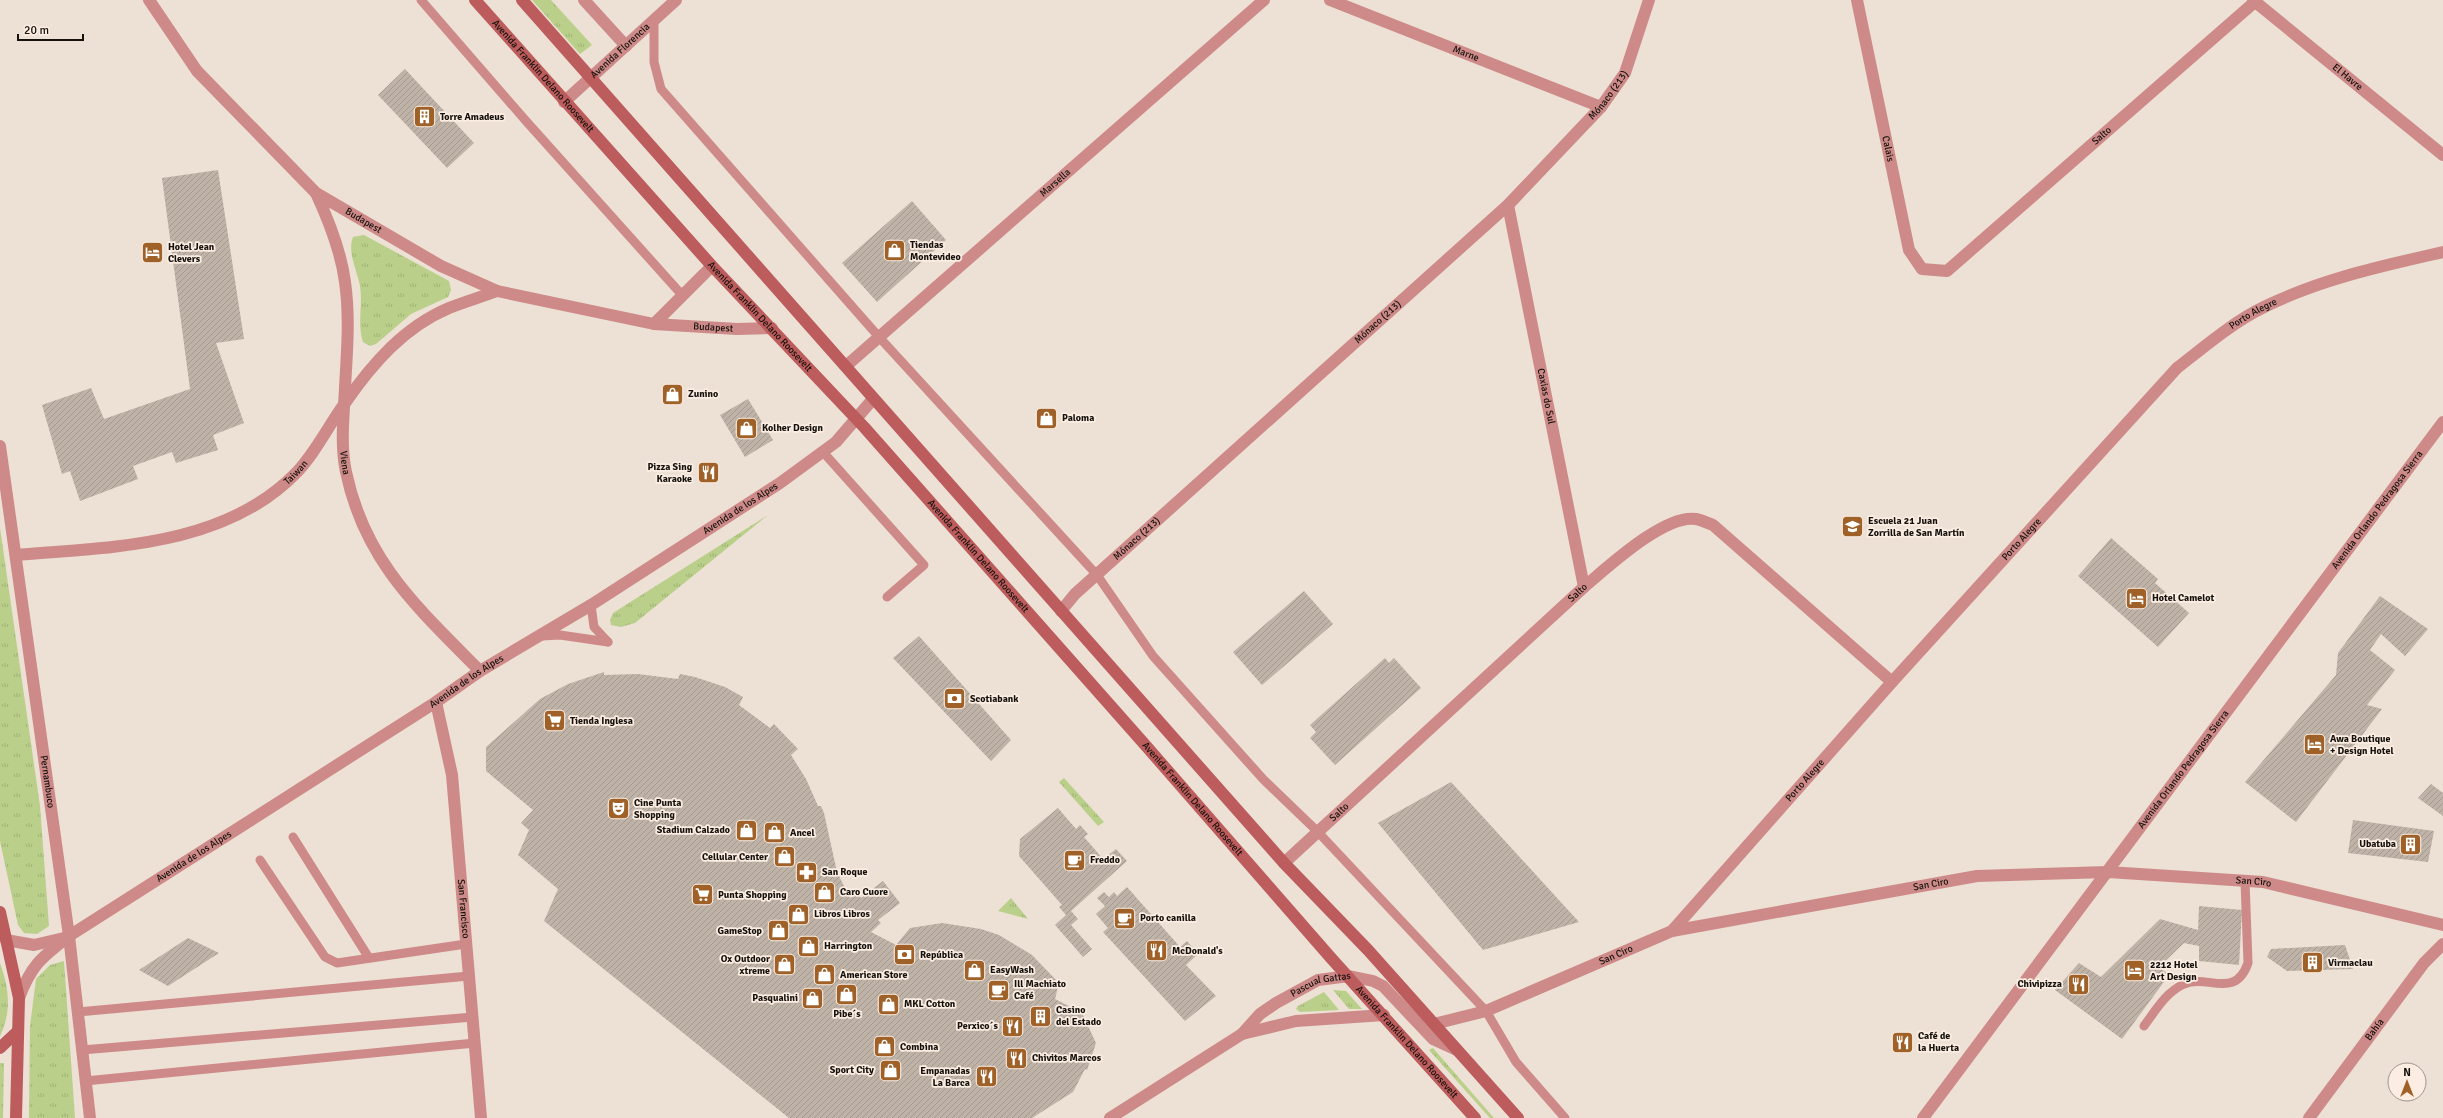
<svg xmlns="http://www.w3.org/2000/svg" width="2443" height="1118" font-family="Signika,sans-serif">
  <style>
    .grass { fill: url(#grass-tufts) }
    .building { fill: url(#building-hatch) }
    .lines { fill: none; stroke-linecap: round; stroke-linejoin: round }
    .service { stroke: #cd8a88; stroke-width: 9 }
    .minor { stroke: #cd8a88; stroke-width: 12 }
    .tertiary { stroke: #cd8a88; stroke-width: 12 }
    .secondary { stroke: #bd5c5c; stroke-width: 12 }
    .labels { text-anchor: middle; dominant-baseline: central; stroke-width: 3.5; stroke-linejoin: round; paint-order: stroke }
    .street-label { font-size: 10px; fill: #15110d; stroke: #fbede2 }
    .poi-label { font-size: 10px; font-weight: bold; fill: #15110d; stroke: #fbede2; text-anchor: start }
  </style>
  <defs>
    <pattern id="grass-tufts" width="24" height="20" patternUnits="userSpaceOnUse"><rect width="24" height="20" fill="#bad08a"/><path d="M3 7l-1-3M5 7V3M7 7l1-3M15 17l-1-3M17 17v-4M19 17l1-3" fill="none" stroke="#9fb276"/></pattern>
    <pattern id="building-hatch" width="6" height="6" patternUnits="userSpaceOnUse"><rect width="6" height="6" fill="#bfb3a8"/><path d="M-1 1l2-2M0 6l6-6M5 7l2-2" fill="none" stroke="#a3998f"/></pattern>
  </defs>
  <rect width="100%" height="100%" fill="#ede0d5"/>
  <g class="grass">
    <polygon points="532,0 551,0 592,45 580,54"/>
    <path d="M 364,235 L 449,281 L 451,290 L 448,297 L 411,314 L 376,344 L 370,346 L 363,342 C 357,324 363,304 360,286 C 357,270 347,252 353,237 Z"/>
    <polygon points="768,515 635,623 621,627 611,625 610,620 613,613"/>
    <polygon points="0,528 40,806 49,926 37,934 24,933 18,925 0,841"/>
    <polygon points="1064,778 1104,822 1098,826 1059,782"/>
    <polygon points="1011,898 1028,919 998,911"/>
    <polygon points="64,961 75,1118 29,1118 30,1026 36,979 50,965"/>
    <path d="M 0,963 C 9,988 12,1011 0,1036 Z"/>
    <polygon points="1333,990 1346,991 1362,1009 1349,1009"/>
    <polygon points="1324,992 1339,1010 1300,1012 1296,1009 1298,1006"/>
    <polygon points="1433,1048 1494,1118 1490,1118 1429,1050"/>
    <polygon points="0,1063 4,1063 3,1118 0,1118"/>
  </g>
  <g class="building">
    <polygon points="405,69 474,143 447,168 378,95"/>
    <polygon points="218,170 244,339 216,343 244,423 213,435 218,450 176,463 172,452 133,466 138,479 80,501 70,471 62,474 42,405 91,388 104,419 190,389 162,178"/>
    <polygon points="912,201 946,240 877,302 842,263"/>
    <polygon points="748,399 773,440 745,457 720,415"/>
    <polygon points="2111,538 2158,579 2155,583 2189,613 2158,647 2078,576"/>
    <polygon points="1304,591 1333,624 1262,685 1233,652"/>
    <polygon points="2380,596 2428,629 2405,656 2381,634 2370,650 2395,670 2367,705 2382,709 2296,822 2245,782 2336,675 2338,653"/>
    <polygon points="919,636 1011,740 991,761 893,658"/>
    <polygon points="1385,658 1389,663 1394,658 1421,688 1335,765 1310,738 1316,732 1310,725"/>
    <polygon points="604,672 604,675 638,674 678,679 680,674 695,677 725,687 743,697 739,705 770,728 774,724 798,749 791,755 806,779 818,806 821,806 824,813 837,872 850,898 857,893 861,898 883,881 900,903 878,920 881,923 871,932 896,945 910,928 942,923 981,929 999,935 1032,955 1059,983 1055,999 1082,1013 1096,1043 1087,1070 1085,1069 1073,1092 1032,1118 789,1118 544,921 558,889 518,855 529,830 521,823 533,810 486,771 486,747 540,699 568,684"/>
    <polygon points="1451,782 1579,922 1483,950 1378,823"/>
    <polygon points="2431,784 2443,793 2443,816 2418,798"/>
    <polygon points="1058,808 1076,829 1080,825 1088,834 1084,837 1103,859 1116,849 1127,861 1071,911 1078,919 1071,925 1092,949 1083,957 1055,925 1066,915 1059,907 1062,905 1019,856 1020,839"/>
    <polygon points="2353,820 2434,831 2428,862 2348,853"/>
    <polygon points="1127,887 1180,947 1187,941 1198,954 1186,965 1216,996 1185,1021 1103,932 1108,928 1096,914 1105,906 1097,898 1104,892 1109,897 1114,892 1117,896"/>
    <polygon points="2199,906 2242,910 2239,965 2199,961 2199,946 2184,943 2159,967 2169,975 2122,1039 2055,990 2079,963 2101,977 2160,919 2198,930"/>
    <polygon points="188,938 219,953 168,986 139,970"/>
    <polygon points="2345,945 2353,969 2287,971 2267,957 2271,949"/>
  </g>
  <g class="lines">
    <g class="service">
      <polyline points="421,0 526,121 682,295"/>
      <polyline points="654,20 654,62 661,89 879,337 1097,575 1153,656 1263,779 1317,831 1486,1011 1516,1062 1565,1118"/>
      <polyline points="823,452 924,565 887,597"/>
      <polyline points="591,605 594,627 608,642"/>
      <polyline points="542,636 560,635 608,642"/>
      <polyline points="293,837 369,958"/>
      <polyline points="260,860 325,957 337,963 466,944"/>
      <polyline points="78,1012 469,976"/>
      <path d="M 2144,1026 C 2156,1010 2165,993 2184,984 C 2208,974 2235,1000 2248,963 L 2245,881"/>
      <polyline points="82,1050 473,1017"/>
      <polyline points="85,1081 475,1043"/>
    </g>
    <g class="minor">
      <path id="s1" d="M 149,0 L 197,71 L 316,193 L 441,266 L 497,291 L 654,324 L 737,329 L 772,328"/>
      <polyline points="584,0 626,46"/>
      <path id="s2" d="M 1330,0 L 1601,107"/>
      <path id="s3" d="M 1857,0 L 1909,250 L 1922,269 L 1947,271 L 2257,0"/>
      <path id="s4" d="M 2253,0 L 2443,155"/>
      <path id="s5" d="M 316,193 C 329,221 341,251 345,282 C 350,317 347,352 345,387 C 344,415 340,444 346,472 C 365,562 418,608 480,671"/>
      <path id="s6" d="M 1508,205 L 1584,587"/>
      <polyline points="654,324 712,266"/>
      <path id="s7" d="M 846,366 L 1264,0"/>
      <path id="s8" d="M 0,446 L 69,936 L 90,1118"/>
      <path id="s9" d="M 16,555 C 111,547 223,547 295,474 C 315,454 328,426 345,403 C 372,364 404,327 449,308 C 464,302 481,297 497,291"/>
      <path id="s10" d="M 1061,611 L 1075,594 L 1508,205 L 1601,107 L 1625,73 L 1649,0"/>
      <path id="s11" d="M 436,702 L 452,775 L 481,1118"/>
      <path id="s12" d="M 1284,863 L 1584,587 C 1607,568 1664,514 1696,519 C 1701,520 1708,523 1713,525 L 1892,682"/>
      <path id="s13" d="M 1672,931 L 1892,682 L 2177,368 C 2204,347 2233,322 2264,307 C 2321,279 2382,266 2443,252"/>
      <path id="s14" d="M 69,936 L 436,702 L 480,671 L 591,605 L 780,483 L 836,442 L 873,399"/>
      <path id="s15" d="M 1434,1024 L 1486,1011 L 1672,931 L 1977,876 L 2108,872 L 2263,882 L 2443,925"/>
      <polyline points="1242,1034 1296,1021 1384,1015"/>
      <path id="s16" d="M 1110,1118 L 1242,1034 L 1260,1014 L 1276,1003 L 1318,980 L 1349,976 L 1373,981 L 1383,986 L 1433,1039 L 1457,1050"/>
      <path id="s17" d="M 2309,1118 L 2424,963 L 2443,944"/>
    </g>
    <g class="tertiary">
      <path id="s18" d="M 564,102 L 676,0"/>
      <polyline points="6,940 34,945 64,938"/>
      <path d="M 19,998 C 31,965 42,957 69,936"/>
      <path id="s19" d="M 1923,1118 L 2443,422"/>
    </g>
    <g class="secondary">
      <path id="s20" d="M 475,0 L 712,266 L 864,427 L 1147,747 L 1331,958 L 1475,1118"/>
      <polyline points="522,0 1284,863 1368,950 1518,1118"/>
      <polyline points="0,912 19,998 16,1118"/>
      <polyline points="0,1048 18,1031"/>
    </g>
  </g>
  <defs>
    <symbol id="building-square" viewBox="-11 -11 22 22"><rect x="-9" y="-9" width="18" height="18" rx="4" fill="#9f6127" stroke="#fbede2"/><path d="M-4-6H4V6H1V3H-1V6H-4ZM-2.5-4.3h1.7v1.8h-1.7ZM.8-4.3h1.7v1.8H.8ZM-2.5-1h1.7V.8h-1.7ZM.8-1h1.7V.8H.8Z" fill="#fff"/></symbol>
    <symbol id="shop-square" viewBox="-11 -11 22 22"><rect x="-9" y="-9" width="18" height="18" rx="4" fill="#9f6127" stroke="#fbede2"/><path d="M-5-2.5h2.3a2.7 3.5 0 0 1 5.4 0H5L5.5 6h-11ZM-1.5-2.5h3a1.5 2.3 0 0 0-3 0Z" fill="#fff"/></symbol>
    <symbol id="hotel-square" viewBox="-11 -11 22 22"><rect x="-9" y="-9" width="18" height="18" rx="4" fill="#9f6127" stroke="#fbede2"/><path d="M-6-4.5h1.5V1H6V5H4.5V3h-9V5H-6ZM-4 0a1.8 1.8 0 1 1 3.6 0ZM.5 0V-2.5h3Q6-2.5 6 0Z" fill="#fff"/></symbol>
    <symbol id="restaurant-square" viewBox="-11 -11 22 22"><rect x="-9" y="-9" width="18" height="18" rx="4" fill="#9f6127" stroke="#fbede2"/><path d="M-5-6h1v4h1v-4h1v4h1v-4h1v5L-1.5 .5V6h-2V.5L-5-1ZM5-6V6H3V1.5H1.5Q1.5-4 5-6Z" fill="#fff"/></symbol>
    <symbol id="school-square" viewBox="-11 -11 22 22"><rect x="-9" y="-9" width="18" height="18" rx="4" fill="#9f6127" stroke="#fbede2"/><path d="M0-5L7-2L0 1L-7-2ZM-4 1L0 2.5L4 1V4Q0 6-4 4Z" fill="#fff"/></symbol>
    <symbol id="bank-square" viewBox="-11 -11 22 22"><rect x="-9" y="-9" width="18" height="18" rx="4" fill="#9f6127" stroke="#fbede2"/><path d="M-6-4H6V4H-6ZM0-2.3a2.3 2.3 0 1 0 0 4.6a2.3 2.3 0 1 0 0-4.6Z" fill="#fff"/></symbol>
    <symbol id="supermarket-square" viewBox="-11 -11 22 22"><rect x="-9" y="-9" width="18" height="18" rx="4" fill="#9f6127" stroke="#fbede2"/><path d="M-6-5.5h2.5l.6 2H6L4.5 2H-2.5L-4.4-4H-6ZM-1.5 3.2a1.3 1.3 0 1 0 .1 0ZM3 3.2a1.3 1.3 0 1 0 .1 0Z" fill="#fff"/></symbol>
    <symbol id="theatre-square" viewBox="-11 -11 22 22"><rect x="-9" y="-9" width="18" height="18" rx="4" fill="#9f6127" stroke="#fbede2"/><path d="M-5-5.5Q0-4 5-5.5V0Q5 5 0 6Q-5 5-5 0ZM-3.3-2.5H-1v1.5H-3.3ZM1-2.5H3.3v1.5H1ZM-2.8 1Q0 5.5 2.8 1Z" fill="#fff"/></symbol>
    <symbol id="cafe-square" viewBox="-11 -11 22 22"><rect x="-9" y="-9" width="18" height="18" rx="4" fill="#9f6127" stroke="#fbede2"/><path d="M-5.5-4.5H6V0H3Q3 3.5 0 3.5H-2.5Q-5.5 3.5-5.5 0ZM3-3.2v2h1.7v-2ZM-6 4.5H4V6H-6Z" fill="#fff"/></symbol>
    <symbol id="pharmacy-square" viewBox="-11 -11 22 22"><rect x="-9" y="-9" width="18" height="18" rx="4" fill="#9f6127" stroke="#fbede2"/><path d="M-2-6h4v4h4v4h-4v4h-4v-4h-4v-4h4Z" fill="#fff"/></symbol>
  </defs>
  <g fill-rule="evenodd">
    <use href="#building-square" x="412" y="104" width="25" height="25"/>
    <use href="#shop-square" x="882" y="238" width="25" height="25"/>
    <use href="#hotel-square" x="140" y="240" width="25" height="25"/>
    <use href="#shop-square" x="660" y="382" width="25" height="25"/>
    <use href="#shop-square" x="1034" y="406" width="25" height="25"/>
    <use href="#shop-square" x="734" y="416" width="25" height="25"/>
    <use href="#restaurant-square" x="696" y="460" width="25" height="25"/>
    <use href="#school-square" x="1840" y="514" width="25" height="25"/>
    <use href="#hotel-square" x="2124" y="586" width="25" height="25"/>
    <use href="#bank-square" x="942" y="686" width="25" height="25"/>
    <use href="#supermarket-square" x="542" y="708" width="25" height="25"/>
    <use href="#hotel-square" x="2302" y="732" width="25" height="25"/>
    <use href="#theatre-square" x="606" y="796" width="25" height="25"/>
    <use href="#shop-square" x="734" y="818" width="25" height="25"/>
    <use href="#shop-square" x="762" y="820" width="25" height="25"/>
    <use href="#building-square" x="2398" y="832" width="25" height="25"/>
    <use href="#shop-square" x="772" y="844" width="25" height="25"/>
    <use href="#cafe-square" x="1062" y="848" width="25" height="25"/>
    <use href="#pharmacy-square" x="794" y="860" width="25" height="25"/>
    <use href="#shop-square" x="812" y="880" width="25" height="25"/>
    <use href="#supermarket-square" x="690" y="882" width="25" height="25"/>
    <use href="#shop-square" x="786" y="902" width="25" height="25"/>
    <use href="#cafe-square" x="1112" y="906" width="25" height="25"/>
    <use href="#shop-square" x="766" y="918" width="25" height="25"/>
    <use href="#shop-square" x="796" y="934" width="25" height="25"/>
    <use href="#restaurant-square" x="1144" y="938" width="25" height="25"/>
    <use href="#bank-square" x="892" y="942" width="25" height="25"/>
    <use href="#building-square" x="2300" y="950" width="25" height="25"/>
    <use href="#shop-square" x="772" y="952" width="25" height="25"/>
    <use href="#shop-square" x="962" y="958" width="25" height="25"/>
    <use href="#hotel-square" x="2122" y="958" width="25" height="25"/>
    <use href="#shop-square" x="812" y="962" width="25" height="25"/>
    <use href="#restaurant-square" x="2066" y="972" width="25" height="25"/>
    <use href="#cafe-square" x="986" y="978" width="25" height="25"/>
    <use href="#shop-square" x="834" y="982" width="25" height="25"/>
    <use href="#shop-square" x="800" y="986" width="25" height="25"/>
    <use href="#shop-square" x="876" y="992" width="25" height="25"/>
    <use href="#building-square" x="1028" y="1004" width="25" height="25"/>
    <use href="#restaurant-square" x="1000" y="1014" width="25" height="25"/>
    <use href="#restaurant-square" x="1890" y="1030" width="25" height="25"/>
    <use href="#shop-square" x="872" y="1034" width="25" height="25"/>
    <use href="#restaurant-square" x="1004" y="1046" width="25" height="25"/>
    <use href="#shop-square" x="878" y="1058" width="25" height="25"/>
    <use href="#restaurant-square" x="974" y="1064" width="25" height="25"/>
  </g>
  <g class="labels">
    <g class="street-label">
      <text stroke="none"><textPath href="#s18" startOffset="76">Avenida Florencia</textPath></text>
      <text stroke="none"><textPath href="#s2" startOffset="146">Marne</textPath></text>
      <text stroke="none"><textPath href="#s20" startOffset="102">Avenida Franklin Delano Roosevelt</textPath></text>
      <text stroke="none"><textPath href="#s4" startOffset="122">El Havre</textPath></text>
      <text stroke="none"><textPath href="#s10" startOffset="753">Mónaco (213)</textPath></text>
      <text stroke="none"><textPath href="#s3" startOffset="509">Salto</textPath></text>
      <text stroke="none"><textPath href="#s3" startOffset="152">Calais</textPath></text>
      <text stroke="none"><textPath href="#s7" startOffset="278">Marsella</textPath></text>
      <text stroke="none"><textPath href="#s1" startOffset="311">Budapest</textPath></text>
      <text stroke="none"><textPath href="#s20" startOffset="426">Avenida Franklin Delano Roosevelt</textPath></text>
      <text stroke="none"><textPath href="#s13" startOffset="850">Porto Alegre</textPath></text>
      <text stroke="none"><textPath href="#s10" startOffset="429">Mónaco (213)</textPath></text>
      <text stroke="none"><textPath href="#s1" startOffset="682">Budapest</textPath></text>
      <text stroke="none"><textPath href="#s6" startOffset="195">Caxias do Sul</textPath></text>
      <text stroke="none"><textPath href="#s5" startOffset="275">Viena</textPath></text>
      <text stroke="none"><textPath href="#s9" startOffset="299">Taiwan</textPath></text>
      <text stroke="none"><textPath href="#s14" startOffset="796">Avenida de los Alpes</textPath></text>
      <text stroke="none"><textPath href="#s19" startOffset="759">Avenida Orlando Pedragosa Sierra</textPath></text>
      <text stroke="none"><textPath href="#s10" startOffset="105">Mónaco (213)</textPath></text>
      <text stroke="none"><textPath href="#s13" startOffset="525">Porto Alegre</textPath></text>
      <text stroke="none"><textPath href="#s20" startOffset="750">Avenida Franklin Delano Roosevelt</textPath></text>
      <text stroke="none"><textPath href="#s12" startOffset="399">Salto</textPath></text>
      <text stroke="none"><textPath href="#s14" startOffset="472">Avenida de los Alpes</textPath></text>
      <text stroke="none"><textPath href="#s19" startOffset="435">Avenida Orlando Pedragosa Sierra</textPath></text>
      <text stroke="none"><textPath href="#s13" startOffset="201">Porto Alegre</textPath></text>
      <text stroke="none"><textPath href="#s8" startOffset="339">Pernambuco</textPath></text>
      <text stroke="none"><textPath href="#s20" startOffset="1074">Avenida Franklin Delano Roosevelt</textPath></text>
      <text stroke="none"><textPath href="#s12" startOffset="75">Salto</textPath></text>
      <text stroke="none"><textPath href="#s14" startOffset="148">Avenida de los Alpes</textPath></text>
      <text stroke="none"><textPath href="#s15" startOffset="843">San Ciro</textPath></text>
      <text stroke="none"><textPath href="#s15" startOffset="519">San Ciro</textPath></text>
      <text stroke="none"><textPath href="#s11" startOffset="209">San Francisco</textPath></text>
      <text stroke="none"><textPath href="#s15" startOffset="195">San Ciro</textPath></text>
      <text stroke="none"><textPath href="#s16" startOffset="252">Pascual Gattas</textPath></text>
      <text stroke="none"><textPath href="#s17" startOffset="110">Bahía</textPath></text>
      <text stroke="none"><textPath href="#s20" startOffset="1398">Avenida Franklin Delano Roosevelt</textPath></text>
    </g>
    <g class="poi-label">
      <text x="440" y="117">Torre Amadeus</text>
      <text x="910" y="245">Tiendas<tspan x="910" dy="12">Montevideo</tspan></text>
      <text x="168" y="247">Hotel Jean<tspan x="168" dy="12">Clevers</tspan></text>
      <text x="688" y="394">Zunino</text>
      <text x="1062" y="418">Paloma</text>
      <text x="762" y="428">Kolher Design</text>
      <text x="692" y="467" text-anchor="end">Pizza Sing<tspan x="692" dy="12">Karaoke</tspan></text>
      <text x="1868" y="521">Escuela 21 Juan<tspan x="1868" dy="12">Zorrilla de San Martín</tspan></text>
      <text x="2152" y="598">Hotel Camelot</text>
      <text x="970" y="699">Scotiabank</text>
      <text x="570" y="721">Tienda Inglesa</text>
      <text x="2330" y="739">Awa Boutique<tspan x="2330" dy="12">+ Design Hotel</tspan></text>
      <text x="634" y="803">Cine Punta<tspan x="634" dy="12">Shopping</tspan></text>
      <text x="730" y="830" text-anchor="end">Stadium Calzado</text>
      <text x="790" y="833">Ancel</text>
      <text x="2396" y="844" text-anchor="end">Ubatuba</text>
      <text x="768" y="857" text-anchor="end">Cellular Center</text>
      <text x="1090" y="860">Freddo</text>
      <text x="822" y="872">San Roque</text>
      <text x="840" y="892">Caro Cuore</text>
      <text x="718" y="895">Punta Shopping</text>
      <text x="814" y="914">Libros Libros</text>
      <text x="1140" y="918">Porto canilla</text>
      <text x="762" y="931" text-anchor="end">GameStop</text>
      <text x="824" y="946">Harrington</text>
      <text x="1172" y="951">McDonald's</text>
      <text x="920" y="955">República</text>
      <text x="770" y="959" text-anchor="end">Ox Outdoor<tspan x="770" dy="12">xtreme</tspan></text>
      <text x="2328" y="963">Virmaclau</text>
      <text x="2150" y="965">2212 Hotel<tspan x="2150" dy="12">Art Design</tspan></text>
      <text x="990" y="970">EasyWash</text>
      <text x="840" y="975">American Store</text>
      <text x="1014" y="984">Ill Machiato<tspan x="1014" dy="12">Café</tspan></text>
      <text x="2062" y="984" text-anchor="end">Chivipizza</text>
      <text x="798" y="998" text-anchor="end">Pasqualini</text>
      <text x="904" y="1004">MKL Cotton</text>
      <text x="1056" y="1010">Casino<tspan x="1056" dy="12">del Estado</tspan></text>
      <text x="847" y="1014" text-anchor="middle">Pibe´s</text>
      <text x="998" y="1026" text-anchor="end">Perxico´s</text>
      <text x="1918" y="1036">Café de<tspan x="1918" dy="12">la Huerta</tspan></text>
      <text x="900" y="1047">Combina</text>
      <text x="1032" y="1058">Chivitos Marcos</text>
      <text x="874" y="1070" text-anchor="end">Sport City</text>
      <text x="970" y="1071" text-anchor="end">Empanadas<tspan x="970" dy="12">La Barca</tspan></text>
    </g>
  </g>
  <g transform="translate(2407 1082)"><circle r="19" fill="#fbede2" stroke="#9f958d"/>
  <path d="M0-3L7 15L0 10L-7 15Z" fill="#9f6127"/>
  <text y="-6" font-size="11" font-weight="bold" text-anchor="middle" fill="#15110d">N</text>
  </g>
  <path d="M18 34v6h65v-6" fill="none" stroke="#15110d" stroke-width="2"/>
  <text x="24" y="34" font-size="12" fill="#15110d" stroke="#fbede2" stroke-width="3" paint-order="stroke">20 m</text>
</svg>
